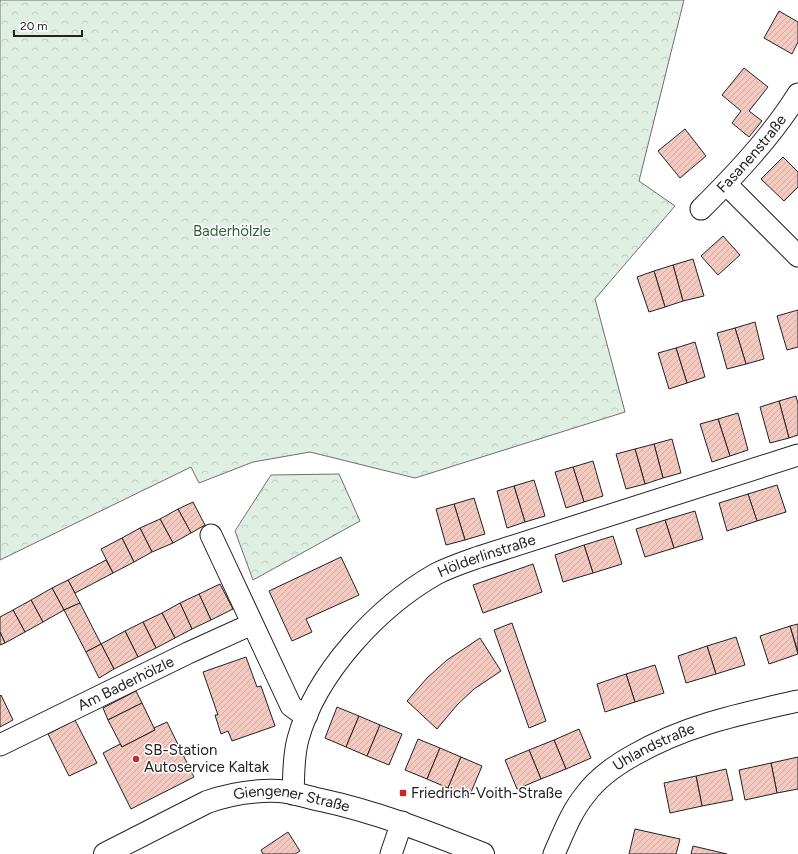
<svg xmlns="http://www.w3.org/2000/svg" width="798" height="854" font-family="Figtree,sans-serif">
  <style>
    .forest { fill: url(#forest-crowns); stroke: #6f6f6f }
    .building { fill: url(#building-hatch); stroke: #222 }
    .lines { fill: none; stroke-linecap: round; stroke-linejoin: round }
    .minor-casing { stroke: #222; stroke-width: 23 }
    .secondary-casing { stroke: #222; stroke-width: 24 }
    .minor { stroke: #fff; stroke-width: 21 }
    .secondary { stroke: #fff; stroke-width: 22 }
    .poi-dot { fill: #c62828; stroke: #fff; stroke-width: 1.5 }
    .labels { text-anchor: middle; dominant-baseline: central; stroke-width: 3; stroke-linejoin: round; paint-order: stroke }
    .street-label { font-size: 15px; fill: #222; stroke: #fff }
    .park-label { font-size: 15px; fill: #2f5e38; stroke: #fff }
    .poi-label { font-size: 15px; fill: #222; stroke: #fff; text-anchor: start }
  </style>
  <defs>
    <pattern id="forest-crowns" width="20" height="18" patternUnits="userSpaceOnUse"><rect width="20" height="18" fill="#e0efe3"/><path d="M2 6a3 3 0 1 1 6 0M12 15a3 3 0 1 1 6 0" fill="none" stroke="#c0cdc2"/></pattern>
    <pattern id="building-hatch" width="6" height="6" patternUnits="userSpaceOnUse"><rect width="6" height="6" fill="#f3c9c0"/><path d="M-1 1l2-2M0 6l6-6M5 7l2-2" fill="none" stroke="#d0aca5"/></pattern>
  </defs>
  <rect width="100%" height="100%" fill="#fff"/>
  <g class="forest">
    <polygon points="0,0 684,0 639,181 675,206 595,299 625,412 415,478 310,452 253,462 199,483 191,467 0,560"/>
    <polygon points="339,474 360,521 253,580 235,531 271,475"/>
  </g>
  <g class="building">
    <polygon points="779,11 798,22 798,42 792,54 764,38"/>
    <polygon points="744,68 768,87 749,111 762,121 749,137 732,123 741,111 722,95"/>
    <polygon points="685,129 706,156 680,178 658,151"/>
    <polygon points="783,157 798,172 798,187 784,201 761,179"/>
    <polygon points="723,236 740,255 718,275 701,256"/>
    <polygon points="693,259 704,296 683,301 673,265"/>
    <polygon points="673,265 683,301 665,307 654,271"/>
    <polygon points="654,271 665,307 649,312 637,277"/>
    <polygon points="798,310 798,347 787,350 777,316"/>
    <polygon points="755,322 764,359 746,364 735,328"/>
    <polygon points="735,328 746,364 727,369 717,333"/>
    <polygon points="695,342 705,377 687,383 676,348"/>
    <polygon points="676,348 687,383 669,389 658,353"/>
    <polygon points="796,396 798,404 798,435 789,438 779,401"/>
    <polygon points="779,401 789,438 770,443 760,407"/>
    <polygon points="738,413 748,450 730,456 718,419"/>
    <polygon points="718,419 730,456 712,462 700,424"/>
    <polygon points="672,439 681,473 663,478 654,444"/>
    <polygon points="654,444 663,478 645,484 635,449"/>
    <polygon points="635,449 645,484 626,489 616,454"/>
    <polygon points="593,461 603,496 584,502 573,467"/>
    <polygon points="573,467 584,502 566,508 555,472"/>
    <polygon points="534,480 545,516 525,522 514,486"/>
    <polygon points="777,485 786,512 757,521 748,494"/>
    <polygon points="514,486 525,522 507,528 497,491"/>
    <polygon points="748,494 757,521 727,531 719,503"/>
    <polygon points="474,498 485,534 465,540 454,504"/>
    <polygon points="193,502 205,525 191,533 178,509"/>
    <polygon points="454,504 465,540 446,545 436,509"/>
    <polygon points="178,509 191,533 173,543 160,519"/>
    <polygon points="695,511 703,539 674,548 665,520"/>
    <polygon points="160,519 173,543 152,552 140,528"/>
    <polygon points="665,520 674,548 645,557 636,529"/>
    <polygon points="140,528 152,552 134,562 122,538"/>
    <polygon points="613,536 622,564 593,573 584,545"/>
    <polygon points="122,538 134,562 113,573 101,549"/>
    <polygon points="584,545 593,573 563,582 555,555"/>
    <polygon points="341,557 359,595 306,619 312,632 292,641 269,591"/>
    <polygon points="106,560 113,573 75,593 68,580"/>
    <polygon points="533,564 542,592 483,613 473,585"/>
    <polygon points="68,580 80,603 64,610 52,588"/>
    <polygon points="220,584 233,609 211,620 199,594"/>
    <polygon points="52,588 64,610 43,622 31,600"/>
    <polygon points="199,594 211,620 192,629 180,603"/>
    <polygon points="31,600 43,622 25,632 13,610"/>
    <polygon points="80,603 101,644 86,652 64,610"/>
    <polygon points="180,603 192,629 175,638 162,613"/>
    <polygon points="13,610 25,632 5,643 0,632 0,617"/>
    <polygon points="162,613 175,638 156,648 143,622"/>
    <polygon points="143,622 156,648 138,657 125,631"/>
    <polygon points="512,623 546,721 529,728 494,630"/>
    <polygon points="798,624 798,652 790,626"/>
    <polygon points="790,626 798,654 769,664 760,636"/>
    <polygon points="125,631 138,657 114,669 101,644"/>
    <polygon points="0,632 5,643 0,645"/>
    <polygon points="736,637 745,665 716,674 707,646"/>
    <polygon points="480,638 501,671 474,689 457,705 437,729 407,701 427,678 447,660"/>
    <polygon points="101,644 114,669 99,678 86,652"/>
    <polygon points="707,646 716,674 686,683 678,656"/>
    <polygon points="246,657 257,687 261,686 275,726 232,741 228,731 221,734 215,715 218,715 203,672"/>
    <polygon points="655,665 664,693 635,702 626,674"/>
    <polygon points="626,674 635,702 605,712 597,684"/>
    <polygon points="136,691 142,703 108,720 103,708"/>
    <polygon points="1,695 13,720 0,727 0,696"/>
    <polygon points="142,703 155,730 122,747 108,720"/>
    <polygon points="337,707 359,716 346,747 325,738"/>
    <polygon points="359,716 380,725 367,756 346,747"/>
    <polygon points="75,720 97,763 69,776 48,734"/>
    <polygon points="167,722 194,777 131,809 103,753 120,744 122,747 155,730 154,728"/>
    <polygon points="380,725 402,734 389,765 367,756"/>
    <polygon points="579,729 591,758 566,769 554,740"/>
    <polygon points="418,739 440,748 427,779 405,770"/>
    <polygon points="554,740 566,769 541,779 529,750"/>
    <polygon points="440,748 461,757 448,788 427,779"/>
    <polygon points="529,750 541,779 517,789 505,760"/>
    <polygon points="461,757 482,766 469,797 448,788"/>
    <polygon points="798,757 798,789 777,793 771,763"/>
    <polygon points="771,763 777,793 745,800 739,770"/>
    <polygon points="726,769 733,800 702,806 696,776"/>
    <polygon points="696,776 702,806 670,813 664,783"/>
    <polygon points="635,829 680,839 676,854 629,854"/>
    <polygon points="288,832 300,851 295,854 263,854 261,850"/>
    <polygon points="693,846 727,854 691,854"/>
  </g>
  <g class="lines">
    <defs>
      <g id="minor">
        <polyline points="726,184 798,256"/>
        <path id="s1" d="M 701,209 C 736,174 771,137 798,94"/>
        <polyline points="211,535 291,706 298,711 307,715"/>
        <path id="s2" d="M 0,745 L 188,653 L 252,624"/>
        <path id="s3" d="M 293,794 C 294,775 293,757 298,739 C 316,673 378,607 436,574 C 450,567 465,562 479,557 L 798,455"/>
        <polyline points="391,854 402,822"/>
        <path id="s4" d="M 554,854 C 563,834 571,812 585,795 C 598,777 616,765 634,755 C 686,725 740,714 798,701"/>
      </g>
      <g id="secondary">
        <path id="s5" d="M 105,854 L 207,802 C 230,794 255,790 279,791 C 293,792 307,797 321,800 C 377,812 430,833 483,854"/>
      </g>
    </defs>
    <use href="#minor" class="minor-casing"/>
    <use href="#secondary" class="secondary-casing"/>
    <use href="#minor" class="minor"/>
    <use href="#secondary" class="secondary"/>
  </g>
  <g class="poi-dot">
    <circle cx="136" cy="759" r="4"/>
    <rect x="399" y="789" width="8" height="8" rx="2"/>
  </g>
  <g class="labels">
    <g class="street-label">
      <text stroke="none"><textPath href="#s1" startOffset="75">Fasanenstraße</textPath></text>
      <text stroke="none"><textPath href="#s3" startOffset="329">Hölderlinstraße</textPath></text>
      <text stroke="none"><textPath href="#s2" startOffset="140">Am Baderhölzle</textPath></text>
      <text stroke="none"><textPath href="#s4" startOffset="152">Uhlandstraße</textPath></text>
      <text stroke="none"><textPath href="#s5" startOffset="201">Giengener Straße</textPath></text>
    </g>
    <g class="park-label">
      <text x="232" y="231">Baderhölzle</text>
    </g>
    <g class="poi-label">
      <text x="144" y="750">SB-Station<tspan x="144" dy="17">Autoservice Kaltak</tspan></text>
      <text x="411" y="793">Friedrich-Voith-Straße</text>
    </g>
  </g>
  <path d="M14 30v6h68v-6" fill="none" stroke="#222222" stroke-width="2"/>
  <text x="20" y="30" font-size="12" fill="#222222" stroke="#ffffff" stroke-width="3" paint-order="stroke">20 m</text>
</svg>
